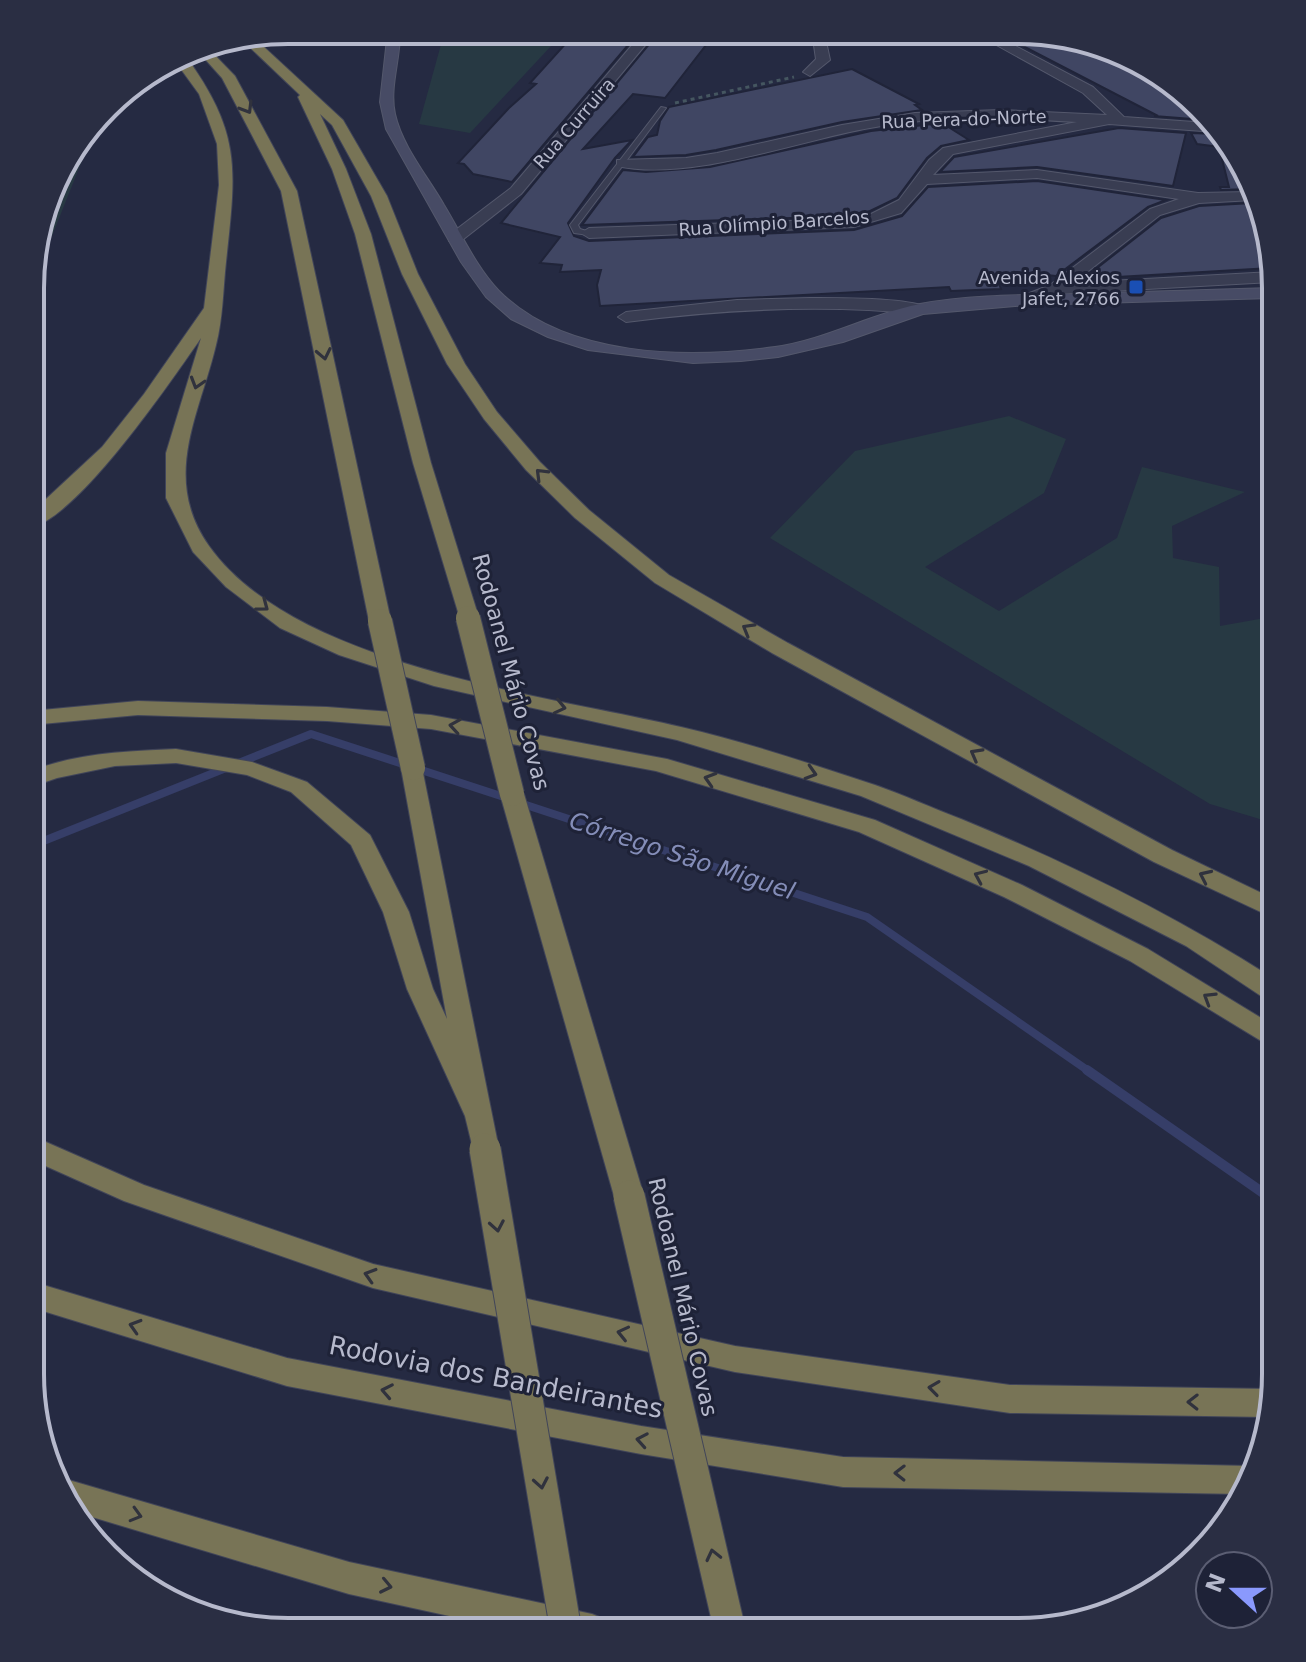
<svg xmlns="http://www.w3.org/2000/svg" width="1306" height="1662" font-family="'DejaVu Sans',sans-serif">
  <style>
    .green { fill: #273943 }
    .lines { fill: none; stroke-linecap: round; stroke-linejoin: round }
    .stream-far1 { stroke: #363e68; stroke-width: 8 }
    .stream { stroke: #363e68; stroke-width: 10 }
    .building { fill: #404663; stroke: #202439; stroke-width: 2 }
    .service-casing { stroke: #54586c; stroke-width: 2 }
    .minor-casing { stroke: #54586c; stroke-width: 2 }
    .secondary-casing { stroke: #54586c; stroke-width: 2 }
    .motorway-casing { stroke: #414559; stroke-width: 2 }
    .path { stroke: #455660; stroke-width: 3; stroke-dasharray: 4 4; stroke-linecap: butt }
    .service { fill: #393d52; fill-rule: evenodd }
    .minor { fill: #393d52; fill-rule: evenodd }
    .secondary { fill: #474b65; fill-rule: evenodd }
    .motorway { fill: #787456; fill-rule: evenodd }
    .motorway-bridge-far1-casing { stroke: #414559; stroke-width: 26; stroke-linecap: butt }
    .motorway-bridge-casing { stroke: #414559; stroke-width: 33; stroke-linecap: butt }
    .motorway-bridge-far1 { stroke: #787456; stroke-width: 24 }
    .motorway-bridge { stroke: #787456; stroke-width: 31 }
    .oneway { stroke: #30323d }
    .transit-dot { fill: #1a4fb4; stroke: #1e2237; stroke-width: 3 }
    .labels { text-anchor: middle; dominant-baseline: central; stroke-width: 6; stroke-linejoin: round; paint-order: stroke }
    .far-street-label { font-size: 18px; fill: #b6b9cc; stroke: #1e2237 }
    .far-poi-label { font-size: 18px; fill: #b6b9cc; stroke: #1e2237; text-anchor: end }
    .street-label { font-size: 22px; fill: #b6b9cc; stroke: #1e2237 }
    .water-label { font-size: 24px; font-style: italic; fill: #848db8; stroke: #1e2237 }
    .near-street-label { font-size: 26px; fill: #b6b9cc; stroke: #1e2237 }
    .rim { fill: none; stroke: #b6b9cc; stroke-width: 4 }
  </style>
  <rect width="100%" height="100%" fill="#252a42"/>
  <g class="green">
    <polygon points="445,30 565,31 470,133 419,124"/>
    <polygon points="69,153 85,153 52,236 38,236 64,159"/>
    <polygon points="1009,416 1066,439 1044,493 925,567 999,611 1117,538 1142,467 1245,492 1172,526 1173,558 1219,567 1220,626 1276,616 1276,824 1210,804 770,538 855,451"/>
  </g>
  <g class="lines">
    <g class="stream-far1">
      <polyline points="520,803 867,917 1090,1072"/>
      <polyline points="31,846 311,734 507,798"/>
    </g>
    <polyline class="stream" points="1087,1070 1276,1202"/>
  </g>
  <g class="building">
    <polygon points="577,31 640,31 512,182 473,174 464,164 458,163 509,108 536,84 530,83"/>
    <polygon points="660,31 713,36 665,98 633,94 583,149 632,140 615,158 568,223 574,236 589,241 854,230 902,216 928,187 1037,181 1166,200 1148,207 1056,276 1015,272 1021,283 999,284 1001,289 951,291 949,287 600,306 597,285 601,270 560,272 562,265 540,263 560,237 501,223"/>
    <polygon points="996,32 1052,32 1145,67 1130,70 1174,87 1205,120 1154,116 1158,116"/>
    <polygon points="852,69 919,104 915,105 922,110 842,122 716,150 686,155 633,157 648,137 657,135 660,121 669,107"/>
    <polygon points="942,123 969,140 941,146 927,158 897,198 868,212 819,217 582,225 623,170 646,172 710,167 871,131"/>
    <polygon points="1119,128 1186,133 1173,186 1037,167 940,172 954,157"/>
    <polygon points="1191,133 1218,134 1242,159 1250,189 1221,190 1220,187 1229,187 1219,147 1197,144"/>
    <polygon points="1253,203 1262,237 1258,237 1264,244 1271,268 1083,279 1161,218 1199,206"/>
  </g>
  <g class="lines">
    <defs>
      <polygon id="service" points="661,107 666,108 578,225 580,229 593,233 589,235 574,233 570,225"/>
      <g id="minor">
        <polygon points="644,31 657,31 521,194 461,241 449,241 449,235 511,188"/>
        <polygon points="812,32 824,32 830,60 810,76 803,72 816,59"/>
        <path d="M 973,32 L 989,32 L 1093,87 L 1124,117 L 1208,123 L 1216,132 L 1109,124 L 953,154 L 933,175 L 1037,170 L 1198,193 L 1250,192 L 1253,200 L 1199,203 L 1160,215 L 1073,283 L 1272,272 L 1274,282 L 1057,294 L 1034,304 L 1022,304 L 1020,300 L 1022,296 L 1050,285 L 1150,209 L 1179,199 L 1037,178 L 927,184 L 901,213 L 854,227 L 589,238 L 581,233 L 589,228 L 819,220 L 869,215 L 899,200 L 929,160 L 943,148 L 1077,122 C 1008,118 938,115 870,128 C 796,141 690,182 617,166 L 617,160 L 686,158 L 717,153 L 842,125 L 915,113 L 1001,110 L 1107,115 L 1083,93 Z"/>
        <path d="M 810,298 C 833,298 916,297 929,309 L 921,314 C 822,304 725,309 626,322 L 618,317 L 626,312 L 737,300 Z"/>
      </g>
      <path id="secondary" d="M 388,30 L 400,30 C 401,58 389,87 395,114 C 402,146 428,177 444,205 C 461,233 476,267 499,291 C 566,358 687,359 775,347 C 825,340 870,314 920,304 C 968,295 1021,295 1070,294 C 1139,292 1207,290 1276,288 L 1276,298 L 1028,305 L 923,314 L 843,342 L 778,357 L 741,361 L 693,363 L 588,350 L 548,337 L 511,319 L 486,297 L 461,262 L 386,129 L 380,102 Z"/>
      <g id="motorway">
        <polygon points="252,36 343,120 387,196 418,274 465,364 497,412 540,462 589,510 669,575 788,643 1172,850 1276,900 1276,919 1154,862 772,653 655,583 575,518 526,470 484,419 447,364 402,274 371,196 332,125 320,114 346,169 371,234 431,463 479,618 468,624 461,622 413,463 355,234 332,169 298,97 300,95 240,38"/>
        <polygon points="204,44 235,76 297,191 391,621 387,625 380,627 369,621 281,191 222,78 196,49"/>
        <path d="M 185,55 C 242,134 236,168 226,262 C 223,289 223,319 216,345 C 199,416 161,478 209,546 C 294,666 545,695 681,727 C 746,742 811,764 875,785 C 904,795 932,808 961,819 C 1071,864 1176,916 1276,980 L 1276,1002 L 1267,1000 L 1186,946 L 1029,866 L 861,796 L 677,740 L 434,686 L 339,655 L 280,628 L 226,587 L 193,552 L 166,498 L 166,453 L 201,338 C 172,380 79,516 32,527 L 32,512 L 102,447 L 144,394 L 204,308 L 219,185 L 217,144 L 199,94 L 175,61 Z"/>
        <polygon points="138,701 327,707 431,715 667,759 875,820 1022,885 1148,949 1276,1027 1276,1050 1130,961 1004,897 859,832 656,771 431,729 327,721 138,715 31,725 31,711"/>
        <path d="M 176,749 L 252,762 L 307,782 L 370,835 L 409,912 L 433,989 L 447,1019 L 401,768 L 405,763 L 421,763 L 499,1149 L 495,1157 L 485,1160 L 475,1157 L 465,1116 L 407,989 L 383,912 L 351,845 L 291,792 L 247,775 L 176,763 L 115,766 L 57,778 L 31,787 L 31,771 C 77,753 128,751 176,749 Z"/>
        <polygon points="512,786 520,789 524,794 644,1196 639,1204 629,1208 619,1204 614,1196 500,794 504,789"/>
        <polygon points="30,1135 144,1185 373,1264 735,1346 1010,1385 1271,1389 1275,1392 1267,1417 1010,1413 735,1372 373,1288 124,1201 30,1159"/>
        <polygon points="30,1281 287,1358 641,1426 843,1457 1250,1466 1241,1494 843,1487 641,1454 287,1386 30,1307"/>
        <polygon points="62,1478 349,1562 592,1614 604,1619 610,1631 518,1631 349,1594 72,1511 64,1503 58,1479"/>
      </g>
    </defs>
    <use href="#service" class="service-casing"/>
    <use href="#minor" class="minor-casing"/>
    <use href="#secondary" class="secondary-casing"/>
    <use href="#motorway" class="motorway-casing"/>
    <polyline class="path" points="675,103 794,77"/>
    <use href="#service" class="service"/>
    <use href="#minor" class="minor"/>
    <use href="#secondary" class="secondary"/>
    <use href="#motorway" class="motorway"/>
    <defs>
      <g id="motorway-bridge-far1">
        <polyline points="468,618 512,794"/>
        <polyline points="380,621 413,768"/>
      </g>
      <g id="motorway-bridge">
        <polyline points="485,1149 566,1631"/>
        <polyline points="629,1196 730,1631"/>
      </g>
    </defs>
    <use href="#motorway-bridge-far1" class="motorway-bridge-far1-casing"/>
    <use href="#motorway-bridge" class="motorway-bridge-casing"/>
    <use href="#motorway-bridge-far1" class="motorway-bridge-far1"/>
    <use href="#motorway-bridge" class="motorway-bridge"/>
  </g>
  <defs><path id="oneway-chevron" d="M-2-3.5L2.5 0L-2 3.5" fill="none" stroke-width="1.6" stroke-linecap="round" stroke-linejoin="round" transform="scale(2)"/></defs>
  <g class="oneway">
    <use href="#oneway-chevron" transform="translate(247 108) rotate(59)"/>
    <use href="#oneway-chevron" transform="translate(324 354) rotate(78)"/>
    <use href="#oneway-chevron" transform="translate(197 383) rotate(107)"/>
    <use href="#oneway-chevron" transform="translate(541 474) rotate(-135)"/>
    <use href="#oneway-chevron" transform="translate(263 606) rotate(37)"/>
    <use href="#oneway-chevron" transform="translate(748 629) rotate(-150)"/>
    <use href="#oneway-chevron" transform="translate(560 707) rotate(13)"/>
    <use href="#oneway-chevron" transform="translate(455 726) rotate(-171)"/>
    <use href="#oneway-chevron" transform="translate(976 754) rotate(-151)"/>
    <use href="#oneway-chevron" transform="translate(811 773) rotate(17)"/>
    <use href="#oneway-chevron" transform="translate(710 779) rotate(-163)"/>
    <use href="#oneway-chevron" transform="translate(980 876) rotate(-156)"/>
    <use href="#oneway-chevron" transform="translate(1205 876) rotate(-155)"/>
    <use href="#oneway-chevron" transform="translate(1209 998) rotate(-148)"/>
    <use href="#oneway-chevron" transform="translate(497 1226) rotate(80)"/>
    <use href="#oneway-chevron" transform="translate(370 1275) rotate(-163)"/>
    <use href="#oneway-chevron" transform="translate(135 1326) rotate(-163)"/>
    <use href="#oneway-chevron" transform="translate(623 1333) rotate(-167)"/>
    <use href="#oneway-chevron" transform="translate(934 1388) rotate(-172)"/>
    <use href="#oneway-chevron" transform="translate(387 1391) rotate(-169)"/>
    <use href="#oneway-chevron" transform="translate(1193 1402) rotate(-179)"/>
    <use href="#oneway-chevron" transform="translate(642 1440) rotate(-170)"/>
    <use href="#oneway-chevron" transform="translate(900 1473) rotate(-179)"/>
    <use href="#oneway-chevron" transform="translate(541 1483) rotate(80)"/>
    <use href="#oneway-chevron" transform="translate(136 1515) rotate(16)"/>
    <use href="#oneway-chevron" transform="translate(713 1555) rotate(-103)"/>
    <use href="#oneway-chevron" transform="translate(386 1586) rotate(12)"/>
  </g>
  <rect class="transit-dot" x="1128" y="279" width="16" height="16" rx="4"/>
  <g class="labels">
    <g class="far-street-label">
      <text transform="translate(964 119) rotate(-2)">Rua Pera-do-Norte</text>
      <text transform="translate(574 123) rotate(-49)">Rua Curruira</text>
      <text transform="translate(774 223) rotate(-4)">Rua Olímpio Barcelos</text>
    </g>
    <g class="far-poi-label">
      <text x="1120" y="277">Avenida Alexios<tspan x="1120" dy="21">Jafet, 2766</tspan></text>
    </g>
    <g class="street-label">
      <text transform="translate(511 672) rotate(75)">Rodoanel Mário Covas</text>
      <text transform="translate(683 1297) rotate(77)">Rodoanel Mário Covas</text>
    </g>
    <g class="water-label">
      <text transform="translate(682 856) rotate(18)">Córrego São Miguel</text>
    </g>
    <g class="near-street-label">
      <text transform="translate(496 1377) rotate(11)">Rodovia dos Bandeirantes</text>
    </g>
  </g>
  <path d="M0 0H1306V1662H0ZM288 44H1018A244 244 0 0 1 1262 288V1374A244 244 0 0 1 1018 1618H288A244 244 0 0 1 44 1374V288A244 244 0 0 1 288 44Z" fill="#2a2e43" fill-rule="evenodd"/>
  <path class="rim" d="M288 44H1018A244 244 0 0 1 1262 288V1374A244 244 0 0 1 1018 1618H288A244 244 0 0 1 44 1374V288A244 244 0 0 1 288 44Z"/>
  <g transform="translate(1234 1590) rotate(291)"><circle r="38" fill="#1e2237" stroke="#5b5e73" stroke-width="2"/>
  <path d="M0-6L14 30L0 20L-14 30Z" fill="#8a99fd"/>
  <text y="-12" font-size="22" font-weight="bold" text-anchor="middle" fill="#b6b9cc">N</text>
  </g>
</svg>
